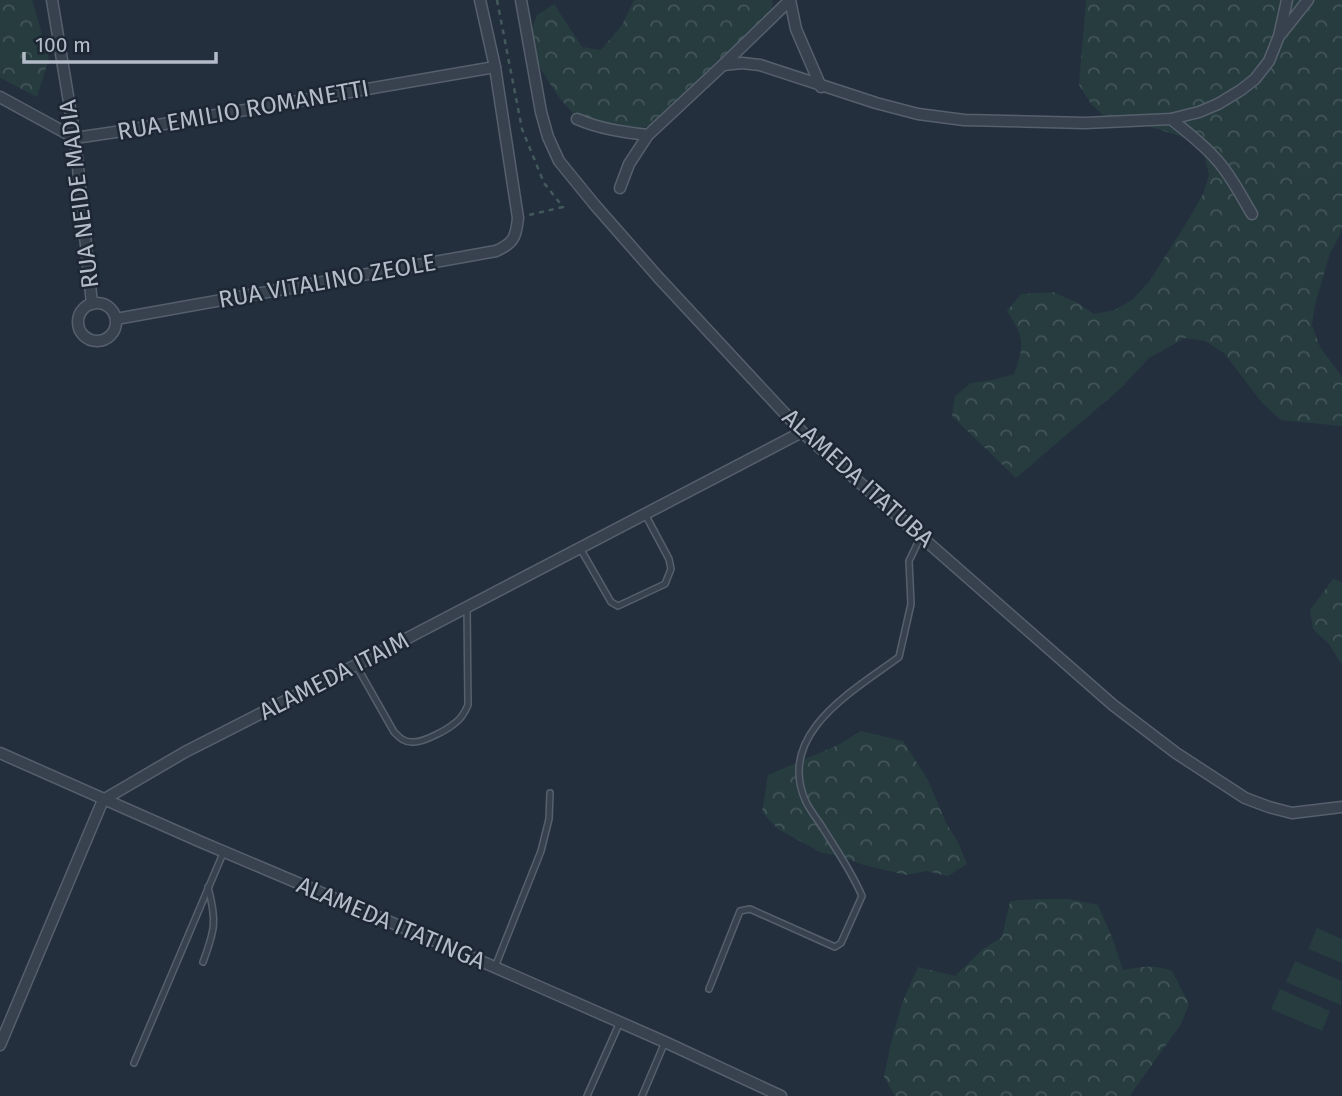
<svg xmlns="http://www.w3.org/2000/svg" width="1342" height="1096" font-family="'Fira Sans',sans-serif">
  <style>
    .forest { fill: url(#forest-crowns) }
    .green { fill: #263c3f }
    .lines { fill: none; stroke-linecap: round; stroke-linejoin: round }
    .lane-casing { stroke: #565f6c; stroke-width: 8 }
    .street-casing { stroke: #565f6c; stroke-width: 13 }
    .path { stroke: #44595c; stroke-width: 2.5; stroke-dasharray: 5 5; stroke-linecap: butt }
    .lane { stroke: #38414e; stroke-width: 5 }
    .street { stroke: #38414e; stroke-width: 10 }
    .labels { text-anchor: middle; dominant-baseline: central; stroke-width: 5; stroke-linejoin: round; paint-order: stroke }
    .street-label { font-size: 24px; fill: #b4bcc9; stroke: #1d2633 }
  </style>
  <defs>
    <pattern id="forest-crowns" width="20" height="18" patternUnits="userSpaceOnUse" patternTransform="scale(1.75)"><rect width="20" height="18" fill="#263c3f"/><path d="M2 6a3 3 0 1 1 6 0M12 15a3 3 0 1 1 6 0" fill="none" stroke="#435659"/></pattern>
  </defs>
  <rect width="100%" height="100%" fill="#242f3e"/>
  <g class="forest">
    <polygon points="0,0 32,0 49,58 37,97 0,78"/>
    <polygon points="634,0 772,0 773,3 768,24 743,54 710,82 695,99 659,121 639,130 583,125 558,96 533,57 529,36 537,15 554,4 582,47 601,50 622,25"/>
    <path d="M 1086,0 L 1342,0 L 1342,226 L 1340,235 L 1330,253 L 1315,305 L 1312,325 L 1320,347 L 1342,377 L 1342,426 L 1281,420 L 1263,404 L 1224,353 L 1205,341 L 1185,338 L 1149,358 L 1120,389 L 1016,478 L 952,416 L 955,396 L 971,383 L 993,380 L 1014,374 C 1025,345 1024,337 1007,311 L 1021,294 L 1053,292 L 1078,303 L 1094,314 L 1115,310 L 1133,299 L 1149,282 L 1190,217 L 1203,194 L 1209,175 L 1204,154 L 1189,139 L 1151,127 L 1107,119 L 1091,104 L 1079,85 Z"/>
    <polygon points="1333,579 1342,582 1342,665 1329,644 1313,629 1310,610"/>
    <polygon points="861,731 903,741 928,780 946,823 958,842 967,864 948,876 927,871 906,875 864,865 841,857 820,852 778,829 762,812 768,775 838,745"/>
    <path d="M 1038,899 L 1068,899 L 1098,905 L 1112,937 L 1123,970 C 1139,967 1156,964 1172,971 L 1189,1004 L 1181,1024 L 1131,1094 L 1131,1096 L 895,1096 L 884,1077 L 891,1043 L 902,1003 L 918,967 L 955,976 L 983,949 L 1002,937 L 1010,901 Z"/>
  </g>
  <g class="green">
    <polygon points="1317,928 1342,939 1342,963 1308,949"/>
    <polygon points="1295,961 1342,981 1341,1005 1286,982"/>
    <polygon points="1280,989 1330,1011 1322,1031 1271,1009"/>
  </g>
  <g class="lines">
    <defs>
      <g id="lane">
        <polyline points="580,548 611,602 618,606 665,584 671,569 669,559 645,514"/>
        <path d="M 356,665 L 394,732 C 400,738 405,743 414,742 C 424,742 447,730 455,723 C 461,719 465,712 468,705 L 467,607"/>
        <path d="M 203,962 C 215,930 217,921 208,887"/>
        <polyline points="495,967 541,851 549,819 550,793"/>
        <path d="M 709,989 L 740,911 L 750,909 L 835,947 L 841,943 L 862,896 C 851,870 835,848 821,825 C 816,818 810,810 806,802 C 775,734 853,691 899,657 L 911,604 L 909,561 L 921,536"/>
        <polyline points="134,1063 224,851"/>
        <polyline points="587,1096 620,1022"/>
        <polyline points="642,1096 665,1042"/>
      </g>
      <g id="street">
        <polyline points="52,0 75,138 92,304"/>
        <polyline points="521,0 541,112 548,137 559,161 594,204 658,277 802,432 1113,705 1176,753 1245,798 1269,807 1292,813 1342,807"/>
        <polyline points="790,0 796,29 821,87"/>
        <polyline points="1281,34 1308,0"/>
        <polyline points="723,65 742,63 760,65 876,103 918,114 964,120 1085,123 1171,119 1199,112 1218,104 1241,90 1255,79 1269,61 1279,36 1287,0"/>
        <polyline points="0,97 75,138 129,130 495,67"/>
        <path d="M 577,119 C 600,129 623,132 648,135 L 723,65 L 790,0"/>
        <path d="M 1171,119 C 1187,132 1203,144 1216,159 C 1231,175 1241,196 1252,214"/>
        <polyline points="620,188 629,164 648,135"/>
        <circle cx="97" cy="322" r="19"/>
        <path d="M 116,319 L 496,251 C 514,243 516,237 518,218 L 495,67 L 480,0"/>
        <polyline points="0,753 201,842 442,944 665,1042 781,1096"/>
        <polyline points="0,1045 103,800 185,752 356,665 802,432"/>
      </g>
    </defs>
    <use href="#lane" class="lane-casing"/>
    <use href="#street" class="street-casing"/>
    <polyline class="path" points="497,0 522,129 544,183 563,207 529,215"/>
    <use href="#lane" class="lane"/>
    <use href="#street" class="street"/>
  </g>
  <g class="labels">
    <g class="street-label">
      <text transform="translate(243 110) rotate(-10)">RUA EMILIO ROMANETTI</text>
      <text transform="translate(79 194) rotate(-97)">RUA NEIDE MADIA</text>
      <text transform="translate(327 281) rotate(-10)">RUA VITALINO ZEOLE</text>
      <text transform="translate(858 478) rotate(42)">ALAMEDA ITATUBA</text>
      <text transform="translate(334 676) rotate(-27)">ALAMEDA ITAIM</text>
      <text transform="translate(391 923) rotate(23)">ALAMEDA ITATINGA</text>
    </g>
  </g>
  <path d="M24 52v10h192v-10" fill="none" stroke="#b4bcc9" stroke-width="3.5"/>
  <text x="35" y="52" font-size="21" fill="#b4bcc9" stroke="#1d2633" stroke-width="5" paint-order="stroke">100 m</text>
</svg>
